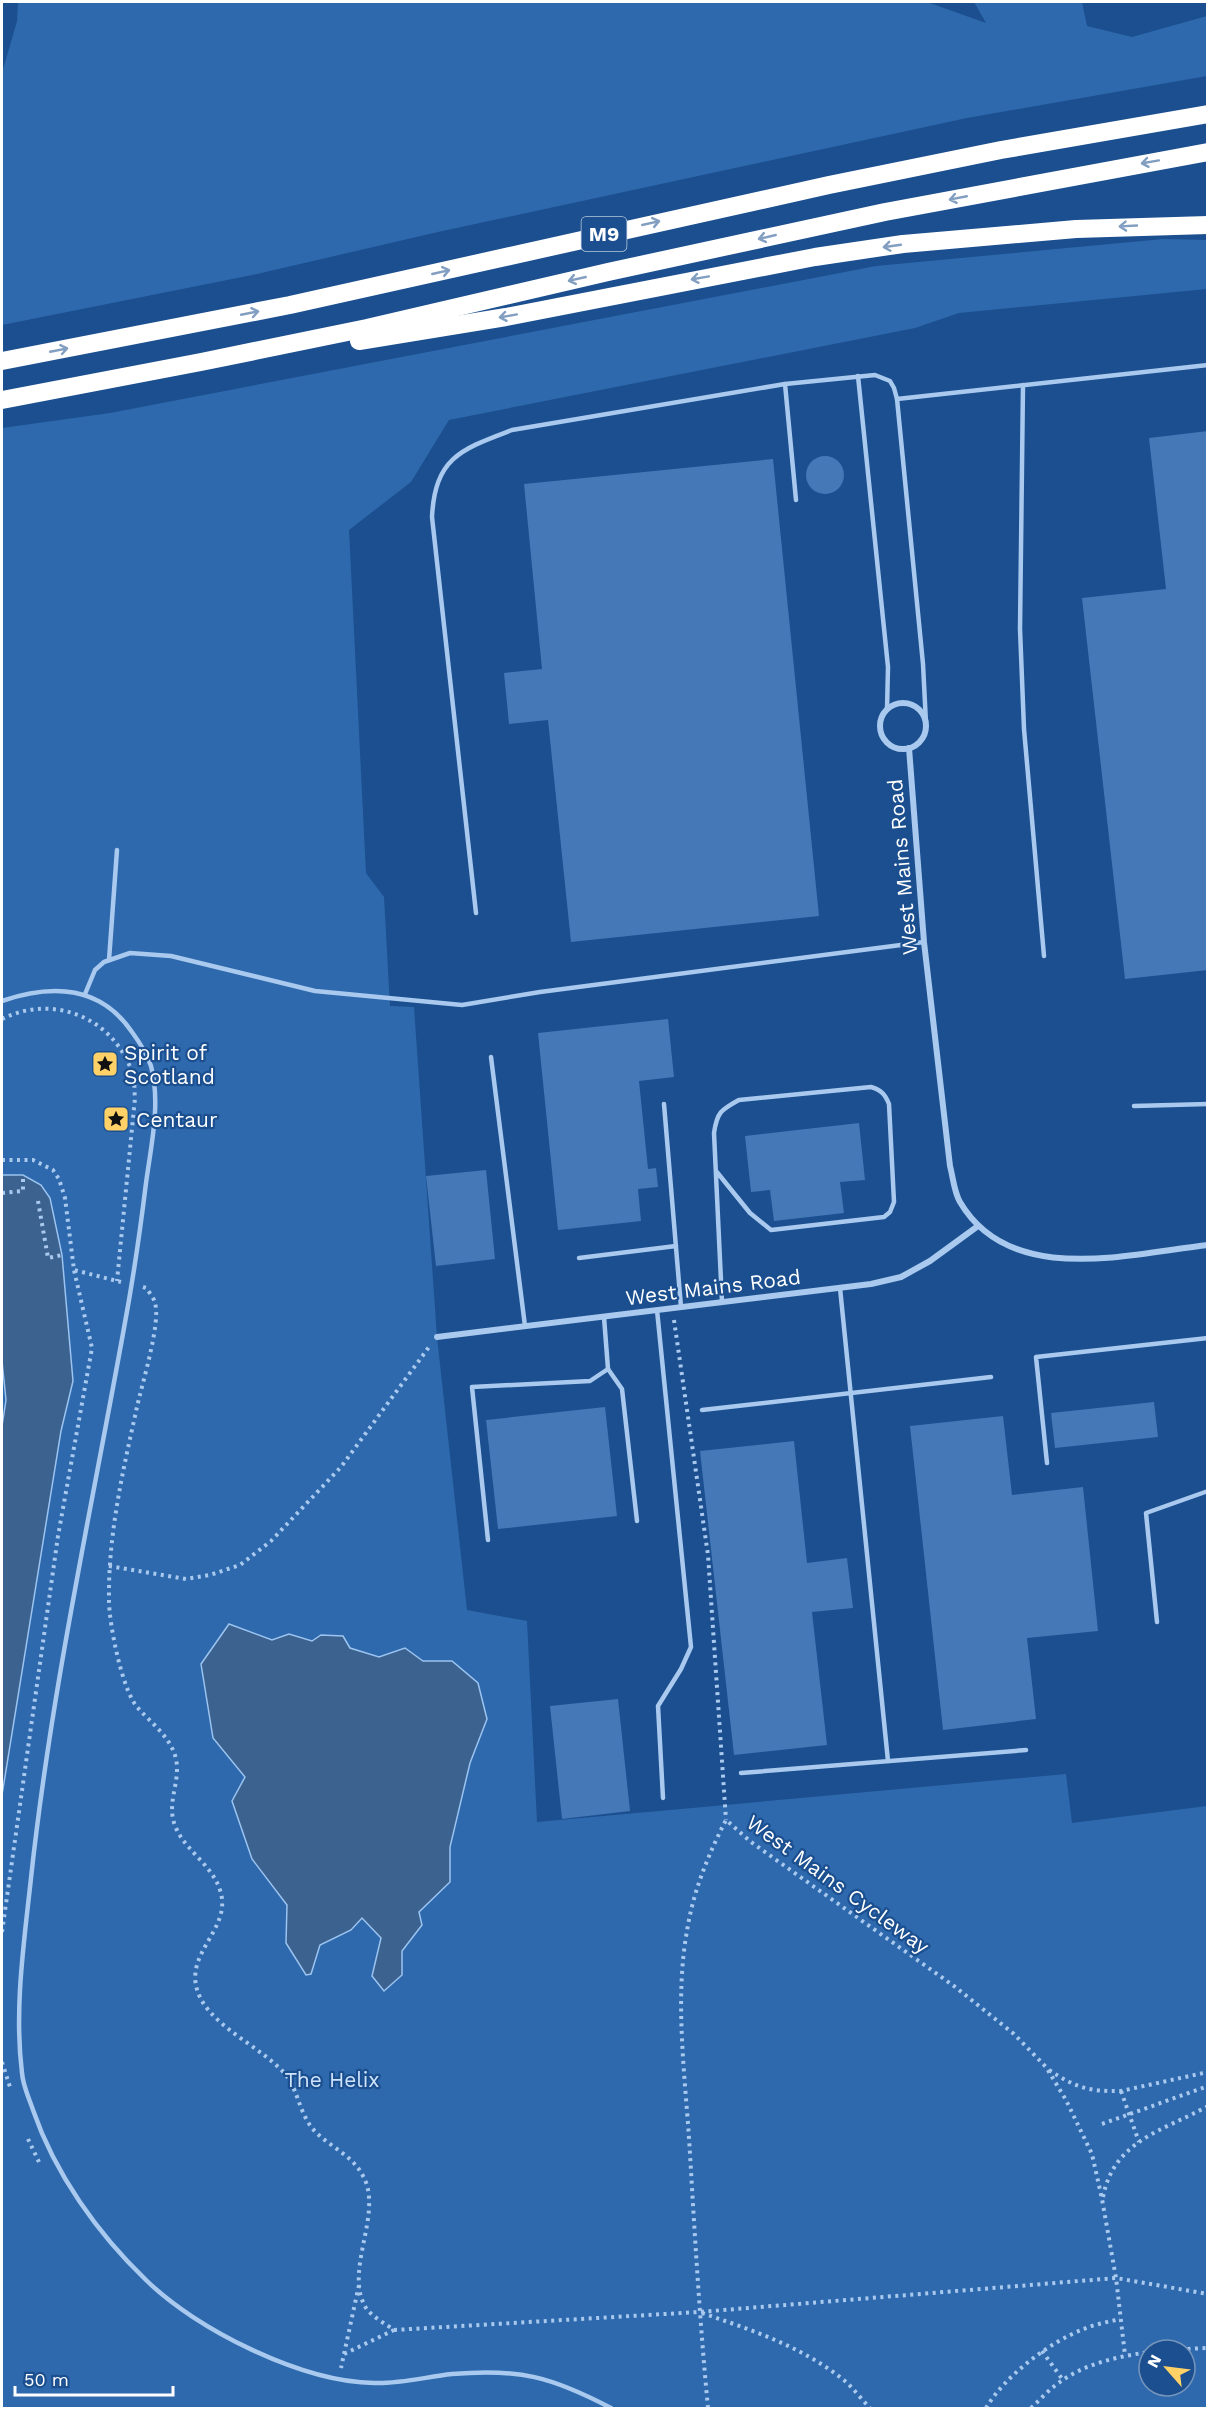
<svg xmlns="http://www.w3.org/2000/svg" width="1209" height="2410" font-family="'Work Sans',sans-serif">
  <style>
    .green { fill: #2e69ad; fill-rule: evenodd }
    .water { fill: #3c6290; stroke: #9cc4f0; stroke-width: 1.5 }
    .building { fill: #4478b7 }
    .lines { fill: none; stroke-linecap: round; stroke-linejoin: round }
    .path { stroke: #a9c9ee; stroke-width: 4; stroke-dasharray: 3 4.5; stroke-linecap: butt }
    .lane { stroke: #a9c9ee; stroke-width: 4.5 }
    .street { stroke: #a9c9ee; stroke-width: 6 }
    .highway { stroke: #fff; stroke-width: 18 }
    .oneway { stroke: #829ec1 }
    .labels { text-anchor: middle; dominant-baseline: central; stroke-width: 4.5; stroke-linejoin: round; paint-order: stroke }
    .shield { fill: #1b4f8f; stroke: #bbcadd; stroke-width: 1.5 }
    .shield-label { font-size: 20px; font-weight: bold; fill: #fff }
    .street-label { font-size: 21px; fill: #fff; stroke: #1b4f8f }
    .poi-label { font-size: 21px; fill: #fff; stroke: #1b4f8f; text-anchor: start }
    .park-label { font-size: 21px; fill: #cfe3fa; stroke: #1b4f8f }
  </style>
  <rect width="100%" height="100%" fill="#1b4f8f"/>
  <g class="green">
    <polygon points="18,2 927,2 986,23 974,2 1082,2 1087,26 1132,37 1207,16 1207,76 967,118 438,232 257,274 2,325 2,73 17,21"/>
    <path d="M 1163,239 L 1207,240 L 1207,289 L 959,313 L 915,328 L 449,420 L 411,482 L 349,530 L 366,873 L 384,897 L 390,1006 L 414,1007 L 437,1337 L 467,1610 L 527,1621 L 537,1822 L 1066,1774 L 1072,1823 L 1207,1806 L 1207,2408 L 2,2408 L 2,428 L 110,413 L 876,266 ZM 1149,2350 L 1185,2350 L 1185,2386 L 1149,2386 Z"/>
  </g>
  <g class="water">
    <polygon points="2,1175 23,1175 41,1185 50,1198 62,1255 73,1381 61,1431 2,1795 2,1426 6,1400 2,1361"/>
    <polygon points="229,1624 272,1640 289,1634 312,1641 321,1635 343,1636 350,1648 379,1657 405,1648 423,1661 452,1661 478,1683 487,1719 470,1763 450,1847 450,1882 419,1912 422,1925 402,1951 402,1975 384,1991 372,1976 381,1938 362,1918 351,1930 320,1945 311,1974 306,1975 286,1943 287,1905 252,1859 232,1801 245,1777 213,1738 201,1664"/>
  </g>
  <g class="building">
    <polygon points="1208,431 1208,970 1125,979 1082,598 1166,589 1149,438"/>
    <circle cx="825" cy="475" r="19"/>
    <polygon points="773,459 819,916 571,942 548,720 509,724 504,673 542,669 524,484"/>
    <polygon points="668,1019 674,1077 639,1081 648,1169 656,1168 658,1187 638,1189 641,1221 558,1230 538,1033"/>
    <polygon points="859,1123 865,1180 840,1182 844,1213 774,1221 770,1190 751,1192 745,1136"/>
    <polygon points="486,1170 495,1259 436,1266 426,1176"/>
    <polygon points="1154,1402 1158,1437 1055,1448 1051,1413"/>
    <polygon points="605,1407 617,1516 498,1529 486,1420"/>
    <polygon points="1003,1416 1012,1495 1083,1487 1098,1631 1027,1638 1036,1719 943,1730 910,1426"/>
    <polygon points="794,1441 807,1563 847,1558 853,1608 812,1612 827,1745 734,1755 700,1451"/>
    <polygon points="618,1699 630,1811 562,1819 550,1706"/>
  </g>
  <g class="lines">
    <g class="path">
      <path d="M 2,1019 C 54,993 115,1018 133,1075 C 135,1082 134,1090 135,1098 L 117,1281"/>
      <polyline points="2,1160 33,1160 53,1170 59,1179 65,1198 74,1270 121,1282"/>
      <polyline points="2,1193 23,1191 23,1175"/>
      <polyline points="38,1201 48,1258 62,1255"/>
      <path d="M 143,1287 L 146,1288 C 149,1292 154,1298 155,1303 C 161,1323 142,1384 137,1407 C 123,1470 108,1535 109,1600 C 109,1624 122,1689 137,1707 C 151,1723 171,1737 176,1759 C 181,1783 165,1804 176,1828 C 186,1851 212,1865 220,1890 C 234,1932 176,1955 202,2001 C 220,2031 264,2049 286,2075 C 298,2091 299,2111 312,2128 C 327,2146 352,2154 363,2176 C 384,2213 343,2271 366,2308 C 372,2317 386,2324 394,2330 L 344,2354 L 341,2368"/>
      <polyline points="674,1320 708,1555 726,1820"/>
      <polyline points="109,1566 186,1579 210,1575 240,1565 271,1541 341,1467 429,1347"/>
      <polyline points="2,1932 58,1536 92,1348 74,1270"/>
      <polyline points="2,2062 10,2087"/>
      <path d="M 1049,2070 C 1075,2087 1089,2092 1121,2091 L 1208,2072"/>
      <polyline points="1121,2091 1139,2142"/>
      <polyline points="1102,2124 1208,2086"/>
      <polyline points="28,2139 39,2162"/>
      <path d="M 1103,2197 C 1114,2140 1163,2131 1208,2106"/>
      <path d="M 702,2313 C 752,2330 803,2347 845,2381 C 854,2389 862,2400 870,2408"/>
      <polyline points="394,2330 699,2312 1116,2278 1208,2294"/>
      <polyline points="1165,2350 1208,2348"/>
      <polyline points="1042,2351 1063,2380"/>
      <polyline points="344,2354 359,2285"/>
      <path d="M 708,2408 C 700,2324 695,2239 690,2154 C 686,2082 674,2002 687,1931 C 693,1892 708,1855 726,1820 L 751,1842 L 954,1986 L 1014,2034 L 1046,2067 L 1066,2100 L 1092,2154 L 1102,2199 L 1116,2278 L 1125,2355"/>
      <path d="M 986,2408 C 1004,2377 1049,2342 1084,2329 C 1095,2324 1108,2322 1120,2319"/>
      <path d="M 1031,2408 C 1041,2399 1051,2387 1063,2380 C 1087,2363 1121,2356 1149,2352"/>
    </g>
    <g class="lane">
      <polyline points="858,376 888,667 887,710"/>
      <polyline points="785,384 796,500"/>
      <polyline points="1023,385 1020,629 1024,729 1044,956"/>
      <polyline points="897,399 923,664 926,723"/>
      <path d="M 476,913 L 432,517 C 435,457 462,449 512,430 L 785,384 L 875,375 L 890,381 L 894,388 L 897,399 L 1208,365"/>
      <polyline points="109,960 117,850"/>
      <polyline points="85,994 95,970 104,962 130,953 171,956 315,991 462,1005 540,992 924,942"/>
      <path d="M 2,1001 C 52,984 100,985 132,1032 C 140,1043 147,1054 151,1066 C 161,1103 151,1146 146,1183 C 140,1232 133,1280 124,1328 C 91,1511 51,1693 31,1878 C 24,1943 14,2009 22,2073 C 23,2086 29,2098 33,2110 C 55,2174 98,2234 146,2280 C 197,2330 302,2382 374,2383 C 399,2384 426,2377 452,2374 C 519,2368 552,2377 611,2408"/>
      <polyline points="491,1057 525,1326"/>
      <polyline points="664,1104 681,1307"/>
      <polyline points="1134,1106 1208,1104"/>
      <path d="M 716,1171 L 750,1213 L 771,1230 L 884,1217 L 890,1212 L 894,1202 L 889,1104 C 885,1094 881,1090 871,1087 L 739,1100 C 721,1110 717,1112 714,1133 L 722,1302"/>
      <polyline points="579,1258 676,1246"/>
      <polyline points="840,1288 888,1761"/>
      <polyline points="657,1310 691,1647 681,1669 658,1706 663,1798"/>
      <polyline points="608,1369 622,1389 637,1521"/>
      <polyline points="702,1410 991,1377"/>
      <polyline points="1047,1463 1036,1357 1208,1338"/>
      <polyline points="488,1540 472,1387 590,1381 608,1369 604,1317"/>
      <polyline points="1157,1622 1146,1513 1208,1491"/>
      <polyline points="741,1773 1026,1750"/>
    </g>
    <g class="street">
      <circle cx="903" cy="726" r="23"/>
      <path d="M 909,748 L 924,942 L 950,1166 C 953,1177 954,1192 960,1202 C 1010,1287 1128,1254 1208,1245"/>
      <polyline points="437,1337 871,1284 901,1277 930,1261 978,1226"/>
    </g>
    <g class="highway">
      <polyline points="359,341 506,317 815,257 903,244 1076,229 1208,225"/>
      <polyline points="2,361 290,305 829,185 1001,150 1208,114"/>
      <polyline points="2,400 201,362 367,328 608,272 885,212 1208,152"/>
    </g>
  </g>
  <defs><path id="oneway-shaft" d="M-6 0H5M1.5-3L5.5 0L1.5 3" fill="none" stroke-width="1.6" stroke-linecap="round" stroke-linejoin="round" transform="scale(1.5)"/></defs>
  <g class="oneway">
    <use href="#oneway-shaft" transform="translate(1150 162) rotate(170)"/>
    <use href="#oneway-shaft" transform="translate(958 198) rotate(169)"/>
    <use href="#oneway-shaft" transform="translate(651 223) rotate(-13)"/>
    <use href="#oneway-shaft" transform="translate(1128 226) rotate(177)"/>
    <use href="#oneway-shaft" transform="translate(767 237) rotate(167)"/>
    <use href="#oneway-shaft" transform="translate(892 246) rotate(172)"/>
    <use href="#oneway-shaft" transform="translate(441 272) rotate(-13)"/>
    <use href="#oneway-shaft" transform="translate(700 278) rotate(170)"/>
    <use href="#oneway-shaft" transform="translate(577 279) rotate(167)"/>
    <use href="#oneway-shaft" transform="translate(250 313) rotate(-11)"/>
    <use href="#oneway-shaft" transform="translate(508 316) rotate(170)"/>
    <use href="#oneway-shaft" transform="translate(59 350) rotate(-11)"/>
  </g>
  <defs>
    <symbol id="sight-square" viewBox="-11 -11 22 22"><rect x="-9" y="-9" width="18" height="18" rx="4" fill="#ffd166" stroke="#1b4f8f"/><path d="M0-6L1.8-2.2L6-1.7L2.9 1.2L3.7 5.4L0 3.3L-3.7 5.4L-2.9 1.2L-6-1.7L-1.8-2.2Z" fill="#111"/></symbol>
  </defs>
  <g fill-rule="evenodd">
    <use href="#sight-square" x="90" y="1049" width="30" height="30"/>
    <use href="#sight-square" x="101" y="1104" width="30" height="30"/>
  </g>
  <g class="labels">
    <rect class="shield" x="581.5" y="217" width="45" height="34" rx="4.5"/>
    <g class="shield-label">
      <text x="604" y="234">M9</text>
    </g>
    <g class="street-label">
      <text transform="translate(902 867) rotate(-95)">West Mains Road</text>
      <text transform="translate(713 1287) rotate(-7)">West Mains Road</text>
      <text transform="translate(838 1884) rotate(36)">West Mains Cycleway</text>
    </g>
    <g class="poi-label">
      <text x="124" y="1052">Spirit of<tspan x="124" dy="24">Scotland</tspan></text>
      <text x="136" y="1119">Centaur</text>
    </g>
    <g class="park-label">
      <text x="332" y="2079">The Helix</text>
    </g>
  </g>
  <rect width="1209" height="2410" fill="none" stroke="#ffffff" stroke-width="6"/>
  <g transform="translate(1167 2368) rotate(298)"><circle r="28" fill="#1b4f8f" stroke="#7695bc" stroke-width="1.5"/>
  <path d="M0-4.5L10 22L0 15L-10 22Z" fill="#ffd166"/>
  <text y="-9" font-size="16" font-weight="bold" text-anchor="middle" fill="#ffffff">N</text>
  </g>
  <path d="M15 2386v9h158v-9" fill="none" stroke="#ffffff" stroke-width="3"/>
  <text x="24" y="2386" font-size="18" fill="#ffffff" stroke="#1b4f8f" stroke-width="4.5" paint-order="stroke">50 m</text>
</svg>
